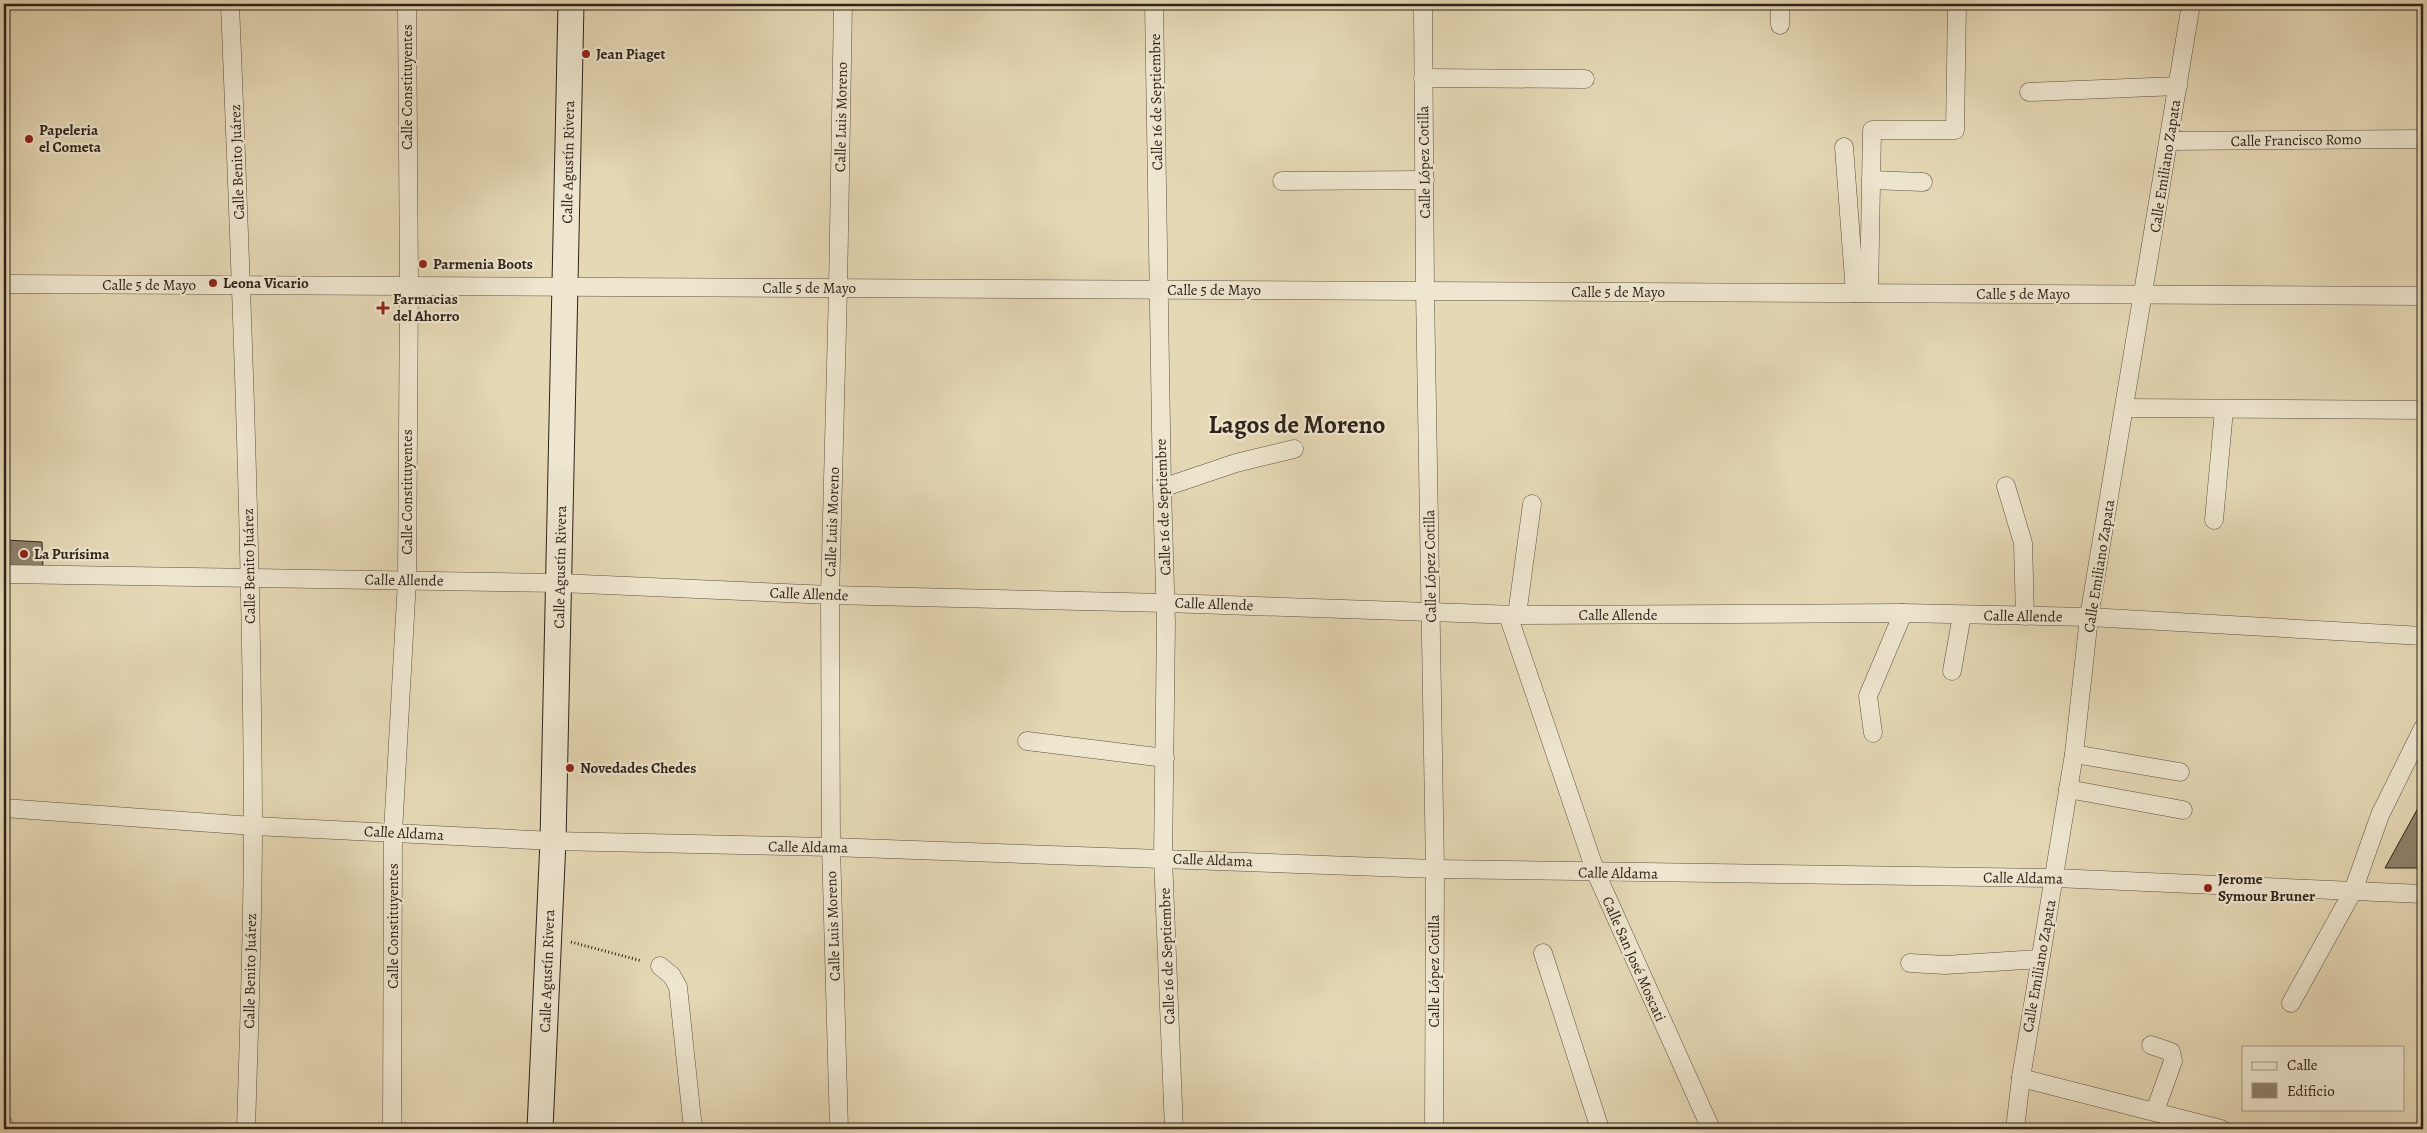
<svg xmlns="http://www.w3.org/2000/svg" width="2427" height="1133" font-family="Alegreya,serif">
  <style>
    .building { fill: #8d816b; stroke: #2e231a }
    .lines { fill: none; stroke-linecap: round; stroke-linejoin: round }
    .minor-casing { stroke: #5c5041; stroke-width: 19 }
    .secondary-casing { stroke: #2e231a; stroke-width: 27 }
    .path { stroke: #2e231a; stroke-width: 3; stroke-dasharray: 1 2.5; stroke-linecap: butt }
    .minor { stroke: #eee6cf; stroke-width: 18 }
    .secondary { stroke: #eee6cf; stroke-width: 25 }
    .poi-dot { fill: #8f2418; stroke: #eee6cf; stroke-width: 2 }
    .labels { text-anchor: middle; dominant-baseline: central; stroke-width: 4.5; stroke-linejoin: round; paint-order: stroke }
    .poi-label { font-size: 15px; font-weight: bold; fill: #2e231a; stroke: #eee6cf; text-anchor: start }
    .street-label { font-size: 15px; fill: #2e231a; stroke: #eee6cf }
    .town-label { font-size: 25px; font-weight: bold; fill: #2e231a; stroke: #eee6cf }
  </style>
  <rect width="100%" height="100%" fill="#e5d8b5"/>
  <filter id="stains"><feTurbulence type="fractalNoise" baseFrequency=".004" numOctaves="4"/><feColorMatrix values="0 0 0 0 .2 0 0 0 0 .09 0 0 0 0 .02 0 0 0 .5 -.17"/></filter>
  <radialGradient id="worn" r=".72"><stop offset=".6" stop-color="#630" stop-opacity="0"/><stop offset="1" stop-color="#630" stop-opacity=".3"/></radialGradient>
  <g class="building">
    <polygon points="6,540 42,542 43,568 5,566"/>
    <polygon points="2423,799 2423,868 2385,868"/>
  </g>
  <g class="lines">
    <defs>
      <g id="minor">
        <path d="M 230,4 C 241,277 252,550 253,824 C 253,926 249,1028 246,1129"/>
        <polyline points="1154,4 1162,488 1166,623 1163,858 1174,1129"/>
        <polyline points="1423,4 1425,291 1435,869 1434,1129"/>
        <polyline points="1780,25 1780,4"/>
        <polyline points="1423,78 1585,79"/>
        <polyline points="2029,92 2178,86"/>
        <polyline points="2169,141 2423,139"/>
        <polyline points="1844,147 1855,293"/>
        <polyline points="1871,180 1923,182"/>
        <polyline points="1282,181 1425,180"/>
        <polyline points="4,284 2423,296"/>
        <polyline points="1869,293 1872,130 1955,130 1957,4"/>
        <polyline points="2124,408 2423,410"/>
        <polyline points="2006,486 2023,543 2025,616"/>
        <polyline points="1162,488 1236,463 1294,449"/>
        <polyline points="2214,520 2224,410"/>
        <polyline points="4,574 560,583 830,595 1166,603 1517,615 1903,613 2089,617 2423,636"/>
        <polyline points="1508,615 1596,873 1711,1129"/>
        <polyline points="1517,615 1532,504"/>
        <polyline points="1952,671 1962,615"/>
        <polyline points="1873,733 1868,696 1903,613"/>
        <polyline points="1027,741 1165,758"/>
        <polyline points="2074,754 2180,772"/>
        <polyline points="2068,789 2183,810"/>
        <polyline points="4,808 253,826 553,841 831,847 1435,869 2055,878 2423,894"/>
        <polyline points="1543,953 1600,1129"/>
        <polyline points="1910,963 1945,965 2040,959"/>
        <polyline points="660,966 672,976 678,987 693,1129"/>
        <polyline points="2291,1003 2353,891 2380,815 2423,728"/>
        <polyline points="2151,1045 2171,1052 2173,1061 2155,1111"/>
        <polyline points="2021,1078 2221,1129"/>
        <polyline points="4,1125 4,1129"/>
        <polyline points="392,1129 393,832 407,580 409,286 407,4"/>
        <polyline points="839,1129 831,847 830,595 838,289 843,4"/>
        <polyline points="2015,1129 2021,1078 2074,754 2089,617 2191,4"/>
      </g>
      <polyline id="secondary" points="540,1129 553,841 571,4"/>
    </defs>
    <use href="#minor" class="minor-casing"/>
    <use href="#secondary" class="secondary-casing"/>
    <polyline class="path" points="571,942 642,961"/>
    <use href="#minor" class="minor"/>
    <use href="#secondary" class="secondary"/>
  </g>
  <g class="poi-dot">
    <circle cx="586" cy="54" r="5"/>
    <circle cx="29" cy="139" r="5"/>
    <circle cx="423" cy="264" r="5"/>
    <circle cx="213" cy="283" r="5"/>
    <path d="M380.5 300.5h5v5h5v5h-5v5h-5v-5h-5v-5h5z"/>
    <circle cx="24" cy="554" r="5"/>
    <circle cx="570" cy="768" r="5"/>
    <circle cx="2208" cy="888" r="5"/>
  </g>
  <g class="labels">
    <g class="poi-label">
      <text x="596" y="54">Jean Piaget</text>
      <text x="39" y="130">Papeleria<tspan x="39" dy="17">el Cometa</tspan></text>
      <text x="433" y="264">Parmenia Boots</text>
      <text x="223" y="283">Leona Vicario</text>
      <text x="393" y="299">Farmacias<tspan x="393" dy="17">del Ahorro</tspan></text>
      <text x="34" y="554">La Purísima</text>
      <text x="580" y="768">Novedades Chedes</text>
      <text x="2218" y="879">Jerome<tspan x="2218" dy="17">Symour Bruner</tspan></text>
    </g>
    <g class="street-label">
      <text transform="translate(407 87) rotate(-90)">Calle Constituyentes</text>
      <text transform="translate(1156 102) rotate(-91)">Calle 16 de Septiembre</text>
      <text transform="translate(841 117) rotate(-89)">Calle Luis Moreno</text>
      <text transform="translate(2296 140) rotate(-1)">Calle Francisco Romo</text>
      <text transform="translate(237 162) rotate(-92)">Calle Benito Juárez</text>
      <text transform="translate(568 162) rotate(-89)">Calle Agustín Rivera</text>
      <text transform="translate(1424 162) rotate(-91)">Calle López Cotilla</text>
      <text transform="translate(2165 166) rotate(-81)">Calle Emiliano Zapata</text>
      <text x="149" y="285">Calle 5 de Mayo</text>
      <text x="809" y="288">Calle 5 de Mayo</text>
      <text x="1214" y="290">Calle 5 de Mayo</text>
      <text x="1618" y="292">Calle 5 de Mayo</text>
      <text x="2023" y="294">Calle 5 de Mayo</text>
      <text transform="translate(407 492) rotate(-90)">Calle Constituyentes</text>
      <text transform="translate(1163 507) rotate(-92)">Calle 16 de Septiembre</text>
      <text transform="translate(832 522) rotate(-88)">Calle Luis Moreno</text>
      <text transform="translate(249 566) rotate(-91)">Calle Benito Juárez</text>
      <text transform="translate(1430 566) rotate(-91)">Calle López Cotilla</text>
      <text transform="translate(2099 566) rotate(-81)">Calle Emiliano Zapata</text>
      <text transform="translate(560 567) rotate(-89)">Calle Agustín Rivera</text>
      <text transform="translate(404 580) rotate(1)">Calle Allende</text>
      <text transform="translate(809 594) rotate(2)">Calle Allende</text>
      <text transform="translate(1214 604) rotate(2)">Calle Allende</text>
      <text x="1618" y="615">Calle Allende</text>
      <text transform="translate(2023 616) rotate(1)">Calle Allende</text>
      <text transform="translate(404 833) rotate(3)">Calle Aldama</text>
      <text transform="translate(808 847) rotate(1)">Calle Aldama</text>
      <text transform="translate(1213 860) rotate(2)">Calle Aldama</text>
      <text transform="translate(1618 873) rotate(1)">Calle Aldama</text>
      <text transform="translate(2023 878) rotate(1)">Calle Aldama</text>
      <text transform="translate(393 926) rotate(-90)">Calle Constituyentes</text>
      <text transform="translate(833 926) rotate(-92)">Calle Luis Moreno</text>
      <text transform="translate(1167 956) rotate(-92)">Calle 16 de Septiembre</text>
      <text transform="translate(1634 959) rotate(66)">Calle San José Moscati</text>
      <text transform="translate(2039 966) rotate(-80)">Calle Emiliano Zapata</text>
      <text transform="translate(250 971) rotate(-89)">Calle Benito Juárez</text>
      <text transform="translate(547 971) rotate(-88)">Calle Agustín Rivera</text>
      <text transform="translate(1434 971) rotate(-90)">Calle López Cotilla</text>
    </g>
    <g class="town-label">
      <text x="1297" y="425">Lagos de Moreno</text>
    </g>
  </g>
  <rect width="2427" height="1133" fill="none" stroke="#e5d8b5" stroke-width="20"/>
  <rect x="5" y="5" width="2417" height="1123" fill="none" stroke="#2e231a" stroke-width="2.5"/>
  <rect x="10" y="10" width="2407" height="1113" fill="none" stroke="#2e231a"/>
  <rect x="2242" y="1046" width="162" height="65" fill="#eee6cf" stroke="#a19887"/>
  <rect x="2252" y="1062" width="25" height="8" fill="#eee6cf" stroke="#a19887"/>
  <text x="2287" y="1070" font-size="15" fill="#2e231a">Calle</text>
  <rect x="2252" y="1083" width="25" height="15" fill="#8d816b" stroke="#a19887"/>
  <text x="2287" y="1096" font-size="15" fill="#2e231a">Edificio</text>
  <rect width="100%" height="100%" filter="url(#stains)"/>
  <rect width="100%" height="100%" fill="url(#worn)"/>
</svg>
